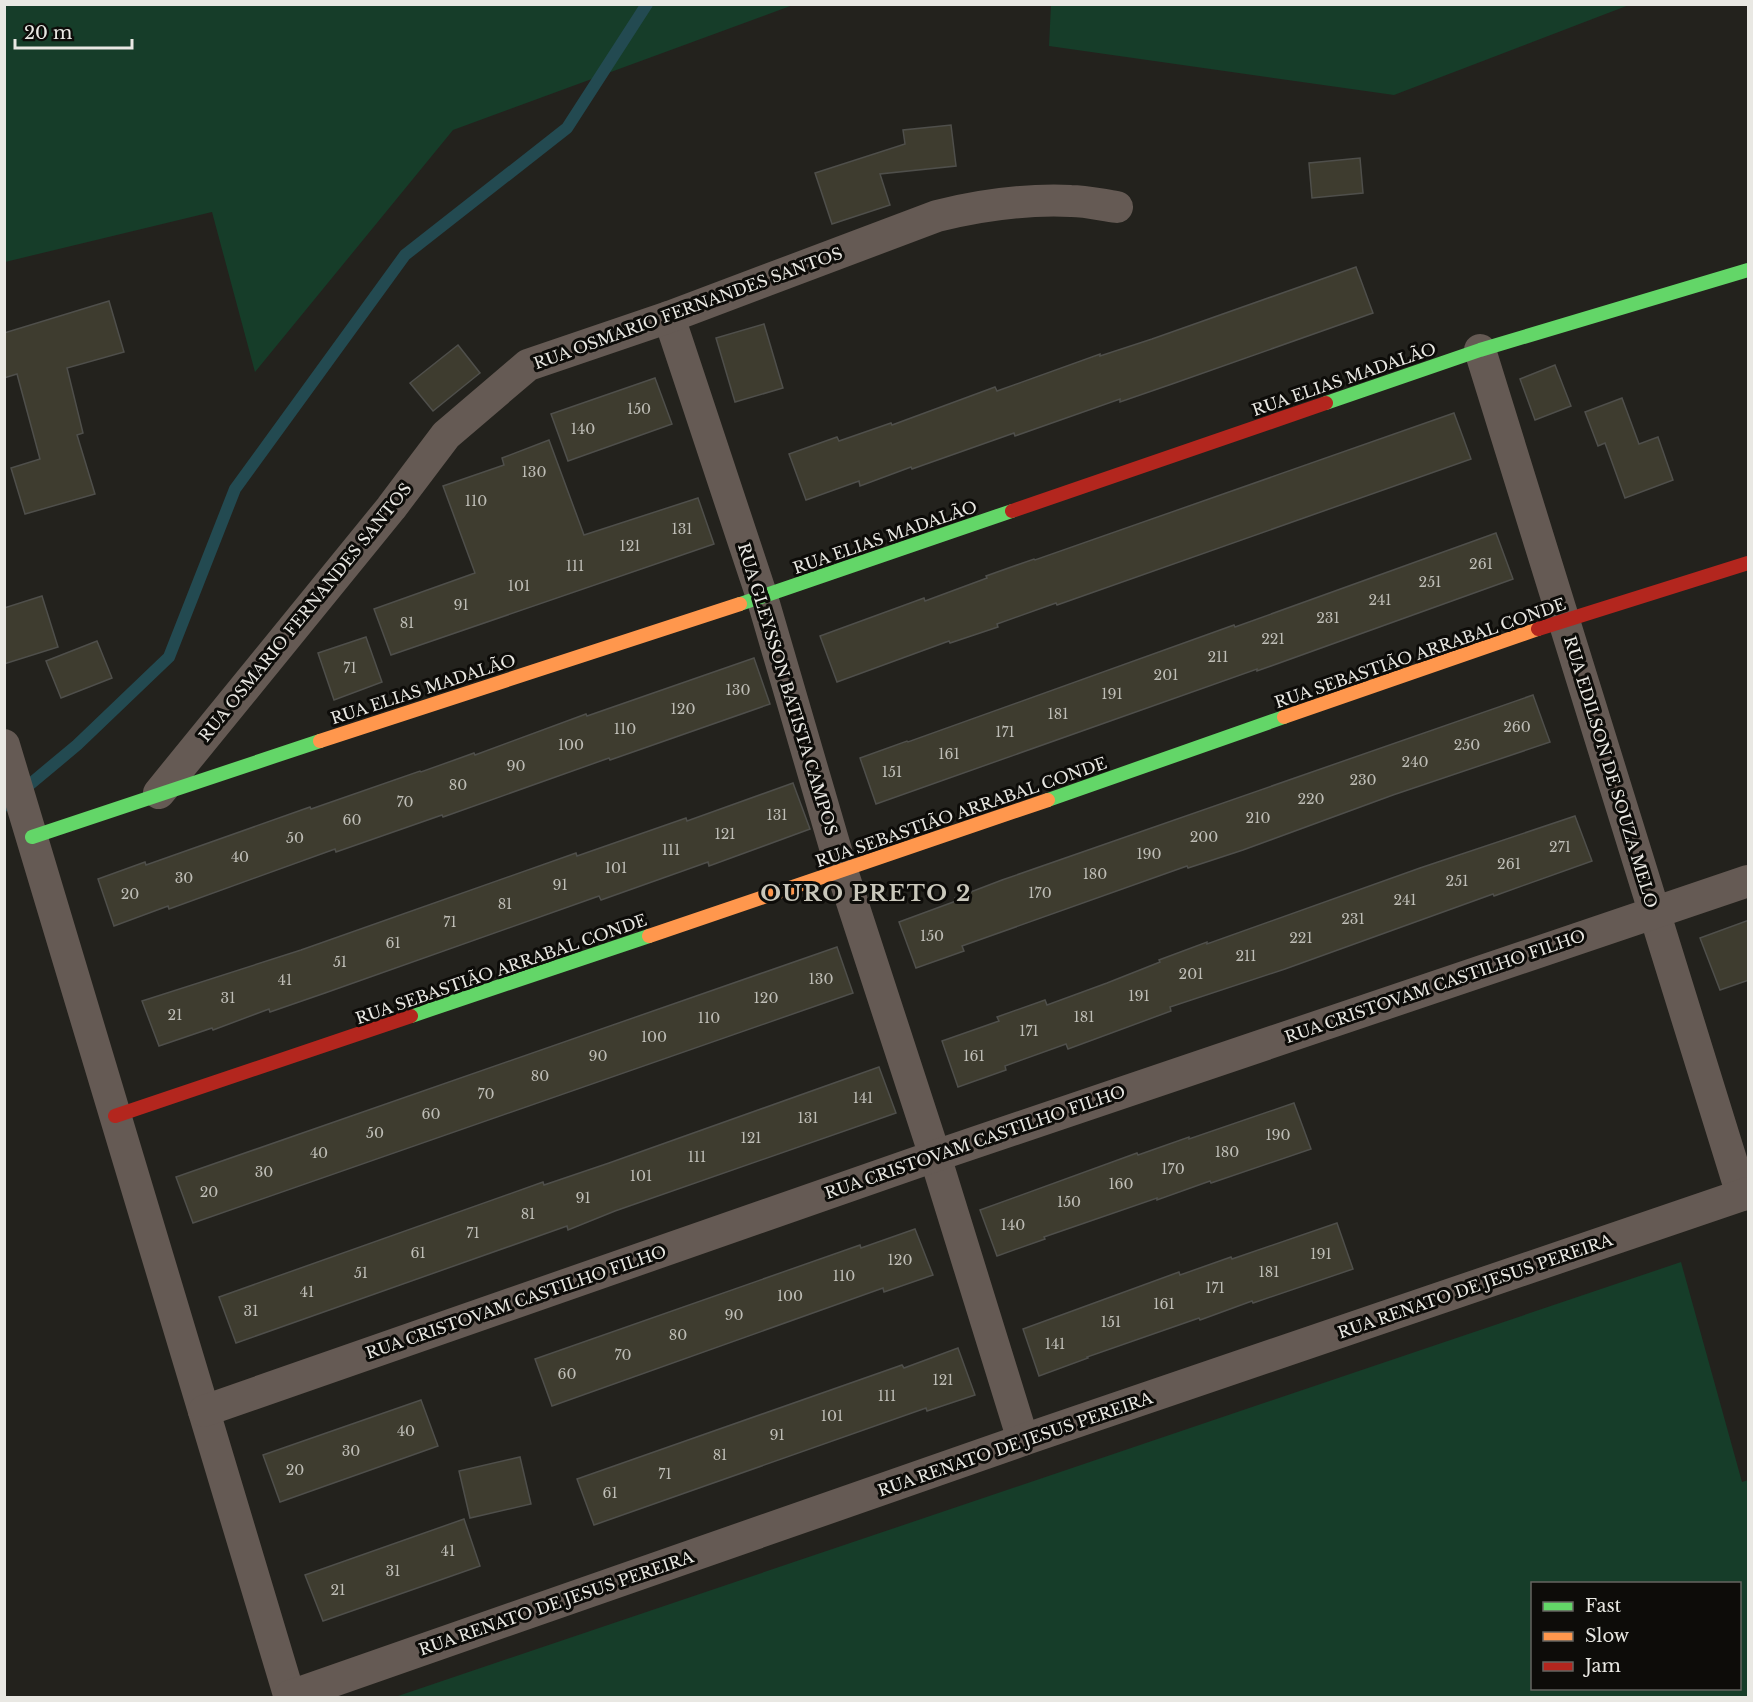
<svg xmlns="http://www.w3.org/2000/svg" width="1753" height="1702" font-family="'Libre Baskerville',serif">
  <style>
    .green { fill: #163d29; fill-rule: evenodd }
    .lines { fill: none; stroke-linecap: round; stroke-linejoin: round }
    .stream { stroke: #234a51; stroke-width: 12 }
    .building { fill: #3e3c2f; stroke: #4f4f4b; stroke-width: 1.5 }
    .street { stroke: #655a54; stroke-width: 32 }
    .fast { stroke: #63d668; stroke-width: 14 }
    .slow { stroke: #ff974d; stroke-width: 14 }
    .jam { stroke: #b3261e; stroke-width: 14 }
    .labels { text-anchor: middle; dominant-baseline: central; stroke-width: 6; stroke-linejoin: round; paint-order: stroke }
    .number-label { font-size: 14px; fill: #bebdb6 }
    .street-label { font-size: 16px; fill: #e9e8e3; stroke: #0d0c09 }
    .district-label { font-size: 22px; font-weight: bold; letter-spacing: 1.5px; fill: #c9c7bb; stroke: #0d0c09 }
  </style>
  <rect width="100%" height="100%" fill="#23221d"/>
  <g class="green">
    <polygon points="4,5 5,4 793,5 453,130 255,372 212,212 5,262"/>
    <polygon points="1051,5 1051,4 1629,5 1394,95 1049,46"/>
    <path d="M 1681,1262 L 1742,1482 L 1748,1480 L 1748,1697 L 395,1697 ZM 1532,1584 L 1740,1584 L 1740,1688 L 1532,1688 Z"/>
  </g>
  <g class="lines">
    <polyline class="stream" points="4,806 77,745 169,657 235,489 405,255 567,128 647,4"/>
  </g>
  <g class="building">
    <polygon points="951,125 956,166 880,174 890,205 832,224 815,173 905,144 903,130"/>
    <polygon points="1360,158 1363,193 1312,198 1309,163"/>
    <polygon points="1356,267 1373,313 1172,384 1120,402 1120,399 1015,436 1014,433 912,469 911,467 860,486 859,481 806,500 789,454 837,437 839,441 891,423 892,425 995,387 997,391 1100,354 1100,356 1152,339"/>
    <polygon points="109,301 124,352 67,368 83,433 77,435 95,494 25,514 11,468 40,459 17,374 4,378 4,333"/>
    <polygon points="764,324 783,388 735,402 716,338"/>
    <polygon points="458,345 480,373 433,411 410,383"/>
    <polygon points="1555,365 1571,406 1535,420 1520,379"/>
    <polygon points="655,378 672,424 568,461 551,414"/>
    <polygon points="1622,398 1639,444 1658,437 1673,480 1625,498 1605,443 1598,446 1585,412"/>
    <polygon points="1454,413 1471,459 1057,605 1056,603 997,624 998,627 950,643 949,641 837,682 820,636 924,598 925,601 987,578 986,576 1034,559 1035,560"/>
    <polygon points="549,440 584,535 698,498 714,544 391,655 374,609 475,573 443,486 504,465 502,458"/>
    <polygon points="1496,533 1513,579 1257,671 1257,669 876,804 860,758 907,741 908,742 1234,625 1235,627"/>
    <polygon points="42,596 58,647 4,664 4,608"/>
    <polygon points="366,637 382,682 334,700 318,653"/>
    <polygon points="97,641 112,678 61,698 46,661"/>
    <polygon points="754,658 770,704 610,760 609,758 443,817 442,815 336,852 335,849 169,909 168,906 114,926 98,879 145,862 146,865 310,807 311,809 420,771 421,772 474,753 475,755 586,714 587,716"/>
    <polygon points="1533,695 1550,742 1393,795 1243,850 1188,868 1187,866 962,946 964,951 916,968 899,922 956,901 955,898 1002,880"/>
    <polygon points="793,783 810,829 709,866 708,862 601,900 599,896 325,993 270,1012 269,1009 213,1030 212,1028 159,1046 142,1001 301,950 576,853 577,856 686,818 687,821"/>
    <polygon points="1575,816 1592,861 1494,896 1493,894 1285,969 1170,1007 1171,1011 1068,1049 1066,1044 1005,1066 1006,1070 958,1087 942,1041 999,1021 997,1017 1045,1000 1047,1005 1107,983 1160,962 1159,960 1207,942 1207,944 1420,868"/>
    <polygon points="1749,920 1749,980 1720,990 1700,938"/>
    <polygon points="837,947 853,993 193,1223 176,1177"/>
    <polygon points="879,1067 896,1113 615,1211 568,1230 567,1226 236,1343 219,1297 543,1182 544,1185 609,1163"/>
    <polygon points="1294,1103 1311,1149 1211,1183 1210,1181 1157,1200 1157,1198 1044,1237 1045,1239 997,1256 980,1210 1137,1153 1138,1155 1189,1137 1189,1139"/>
    <polygon points="1337,1223 1353,1269 1253,1303 1252,1301 1200,1320 1199,1318 1087,1357 1088,1358 1039,1376 1023,1329 1179,1272 1180,1275 1231,1257 1232,1259"/>
    <polygon points="915,1229 933,1275 884,1292 883,1288 552,1406 535,1359 860,1245 861,1248"/>
    <polygon points="958,1348 975,1395 927,1411 926,1408 594,1525 577,1479 902,1365 904,1368"/>
    <polygon points="421,1400 438,1446 280,1502 263,1455"/>
    <polygon points="520,1457 531,1504 470,1518 459,1471"/>
    <polygon points="464,1519 480,1566 323,1621 305,1575"/>
  </g>
  <g class="lines">
    <g class="street">
      <polyline points="669,317 762,597 842,871 935,1156 1023,1440"/>
      <polyline points="1480,350 1742,1195"/>
      <polyline points="4,745 290,1698"/>
      <path d="M 159,793 L 391,508 L 446,435 L 528,365 L 669,317 L 937,216 C 981,205 1026,199 1071,201 C 1086,201 1102,205 1117,207"/>
      <polyline points="204,1411 935,1156 1748,881"/>
      <polyline points="290,1696 1023,1440 1748,1193"/>
    </g>
    <g class="fast">
      <polyline points="1326,403 1480,350 1748,270"/>
      <polyline points="740,604 1012,511"/>
      <polyline points="1048,800 1284,717"/>
      <polyline points="32,837 320,741"/>
      <polyline points="411,1016 649,936"/>
    </g>
    <g class="slow">
      <polyline points="1284,717 1538,629"/>
      <polyline points="320,741 740,604"/>
      <polyline points="649,936 1048,800"/>
    </g>
    <g class="jam">
      <polyline points="1012,511 1326,403"/>
      <polyline points="1538,629 1748,563"/>
      <polyline points="115,1116 411,1016"/>
    </g>
  </g>
  <g class="labels">
    <g class="number-label">
      <text x="639" y="409">150</text>
      <text x="583" y="429">140</text>
      <text x="534" y="472">130</text>
      <text x="476" y="501">110</text>
      <text x="682" y="529">131</text>
      <text x="630" y="546">121</text>
      <text x="1481" y="564">261</text>
      <text x="575" y="566">111</text>
      <text x="1430" y="582">251</text>
      <text x="519" y="586">101</text>
      <text x="1380" y="600">241</text>
      <text x="461" y="605">91</text>
      <text x="1328" y="618">231</text>
      <text x="407" y="623">81</text>
      <text x="1273" y="639">221</text>
      <text x="1218" y="657">211</text>
      <text x="350" y="668">71</text>
      <text x="1166" y="675">201</text>
      <text x="738" y="690">130</text>
      <text x="1112" y="694">191</text>
      <text x="683" y="709">120</text>
      <text x="1058" y="714">181</text>
      <text x="1517" y="727">260</text>
      <text x="625" y="729">110</text>
      <text x="1005" y="732">171</text>
      <text x="571" y="745">100</text>
      <text x="1467" y="745">250</text>
      <text x="949" y="754">161</text>
      <text x="1415" y="762">240</text>
      <text x="516" y="766">90</text>
      <text x="892" y="772">151</text>
      <text x="1363" y="780">230</text>
      <text x="458" y="785">80</text>
      <text x="1311" y="799">220</text>
      <text x="405" y="802">70</text>
      <text x="777" y="815">131</text>
      <text x="1258" y="818">210</text>
      <text x="352" y="820">60</text>
      <text x="725" y="834">121</text>
      <text x="1204" y="837">200</text>
      <text x="295" y="838">50</text>
      <text x="1560" y="847">271</text>
      <text x="671" y="850">111</text>
      <text x="1149" y="854">190</text>
      <text x="240" y="857">40</text>
      <text x="1509" y="864">261</text>
      <text x="616" y="868">101</text>
      <text x="1095" y="874">180</text>
      <text x="184" y="878">30</text>
      <text x="1457" y="881">251</text>
      <text x="560" y="885">91</text>
      <text x="1040" y="893">170</text>
      <text x="130" y="894">20</text>
      <text x="1405" y="900">241</text>
      <text x="505" y="904">81</text>
      <text x="1353" y="919">231</text>
      <text x="450" y="922">71</text>
      <text x="932" y="936">150</text>
      <text x="1301" y="938">221</text>
      <text x="393" y="943">61</text>
      <text x="1246" y="956">211</text>
      <text x="340" y="962">51</text>
      <text x="1191" y="974">201</text>
      <text x="821" y="979">130</text>
      <text x="285" y="980">41</text>
      <text x="1139" y="996">191</text>
      <text x="228" y="998">31</text>
      <text x="766" y="998">120</text>
      <text x="175" y="1015">21</text>
      <text x="1084" y="1017">181</text>
      <text x="709" y="1018">110</text>
      <text x="1029" y="1031">171</text>
      <text x="654" y="1037">100</text>
      <text x="598" y="1056">90</text>
      <text x="974" y="1056">161</text>
      <text x="540" y="1076">80</text>
      <text x="486" y="1094">70</text>
      <text x="863" y="1098">141</text>
      <text x="431" y="1114">60</text>
      <text x="808" y="1118">131</text>
      <text x="375" y="1133">50</text>
      <text x="1278" y="1135">190</text>
      <text x="751" y="1138">121</text>
      <text x="1227" y="1152">180</text>
      <text x="319" y="1153">40</text>
      <text x="697" y="1157">111</text>
      <text x="1173" y="1169">170</text>
      <text x="264" y="1172">30</text>
      <text x="641" y="1176">101</text>
      <text x="1121" y="1184">160</text>
      <text x="209" y="1192">20</text>
      <text x="583" y="1198">91</text>
      <text x="1069" y="1202">150</text>
      <text x="528" y="1214">81</text>
      <text x="1013" y="1225">140</text>
      <text x="473" y="1233">71</text>
      <text x="418" y="1253">61</text>
      <text x="1321" y="1254">191</text>
      <text x="900" y="1260">120</text>
      <text x="1269" y="1272">181</text>
      <text x="361" y="1273">51</text>
      <text x="844" y="1276">110</text>
      <text x="1215" y="1288">171</text>
      <text x="307" y="1292">41</text>
      <text x="790" y="1296">100</text>
      <text x="1164" y="1304">161</text>
      <text x="251" y="1311">31</text>
      <text x="734" y="1315">90</text>
      <text x="1111" y="1322">151</text>
      <text x="678" y="1335">80</text>
      <text x="1055" y="1344">141</text>
      <text x="623" y="1355">70</text>
      <text x="567" y="1374">60</text>
      <text x="943" y="1380">121</text>
      <text x="887" y="1396">111</text>
      <text x="832" y="1416">101</text>
      <text x="406" y="1431">40</text>
      <text x="777" y="1435">91</text>
      <text x="351" y="1451">30</text>
      <text x="720" y="1455">81</text>
      <text x="295" y="1470">20</text>
      <text x="665" y="1474">71</text>
      <text x="610" y="1493">61</text>
      <text x="448" y="1551">41</text>
      <text x="393" y="1571">31</text>
      <text x="338" y="1590">21</text>
    </g>
    <g class="street-label">
      <text transform="translate(688 308) rotate(-20)">RUA OSMARIO FERNANDES SANTOS</text>
      <text transform="translate(1344 379) rotate(-19)">RUA ELIAS MADALÃO</text>
      <text transform="translate(885 537) rotate(-19)">RUA ELIAS MADALÃO</text>
      <text transform="translate(305 612) rotate(-51)">RUA OSMARIO FERNANDES SANTOS</text>
      <text transform="translate(1420 653) rotate(-19)">RUA SEBASTIÃO ARRABAL CONDE</text>
      <text transform="translate(423 689) rotate(-18)">RUA ELIAS MADALÃO</text>
      <text transform="translate(788 689) rotate(73)">RUA GLEYSSON BATISTA CAMPOS</text>
      <text transform="translate(1611 772) rotate(73)">RUA EDILSON DE SOUZA MELO</text>
      <text transform="translate(961 812) rotate(-19)">RUA SEBASTIÃO ARRABAL CONDE</text>
      <text transform="translate(501 969) rotate(-19)">RUA SEBASTIÃO ARRABAL CONDE</text>
      <text transform="translate(1435 986) rotate(-19)">RUA CRISTOVAM CASTILHO FILHO</text>
      <text transform="translate(975 1142) rotate(-19)">RUA CRISTOVAM CASTILHO FILHO</text>
      <text transform="translate(1475 1286) rotate(-19)">RUA RENATO DE JESUS PEREIRA</text>
      <text transform="translate(516 1302) rotate(-19)">RUA CRISTOVAM CASTILHO FILHO</text>
      <text transform="translate(1015 1444) rotate(-19)">RUA RENATO DE JESUS PEREIRA</text>
      <text transform="translate(556 1603) rotate(-19)">RUA RENATO DE JESUS PEREIRA</text>
    </g>
    <g class="district-label">
      <text x="866" y="893">OURO PRETO 2</text>
    </g>
  </g>
  <rect width="1753" height="1702" fill="none" stroke="#e9e8e3" stroke-width="12"/>
  <rect x="1531" y="1582" width="210" height="108" fill="#0d0c09" stroke="#656460" stroke-width="1.5"/>
  <rect x="1543" y="1602" width="30" height="9" fill="#63d668" stroke="#656460" stroke-width="1.5"/>
  <text x="1585" y="1612" font-size="18" fill="#e9e8e3">Fast</text>
  <rect x="1543" y="1632" width="30" height="9" fill="#ff974d" stroke="#656460" stroke-width="1.5"/>
  <text x="1585" y="1642" font-size="18" fill="#e9e8e3">Slow</text>
  <rect x="1543" y="1662" width="30" height="9" fill="#b3261e" stroke="#656460" stroke-width="1.5"/>
  <text x="1585" y="1672" font-size="18" fill="#e9e8e3">Jam</text>
  <path d="M15 39v9h117v-9" fill="none" stroke="#e9e8e3" stroke-width="3"/>
  <text x="24" y="39" font-size="18" fill="#e9e8e3" stroke="#0d0c09" stroke-width="4.5" paint-order="stroke">20 m</text>
</svg>
